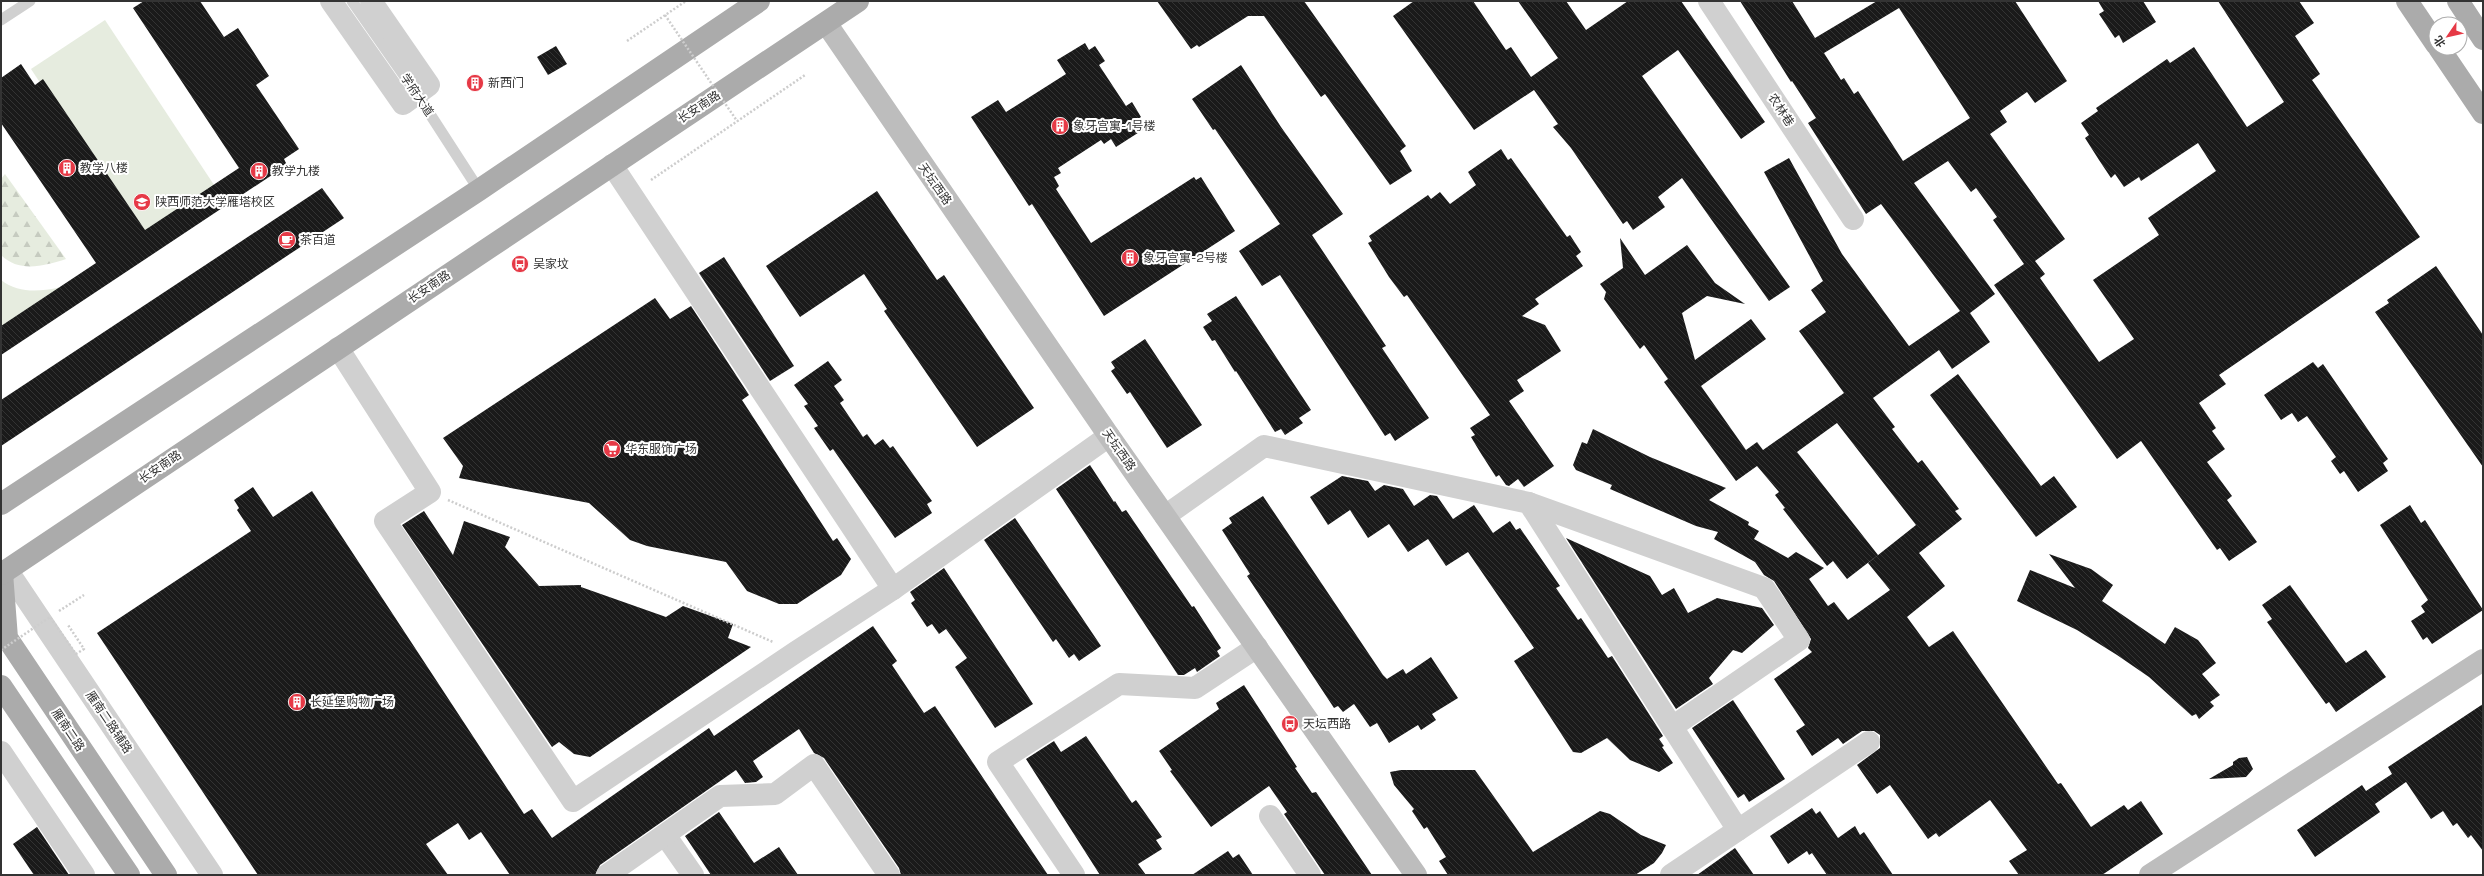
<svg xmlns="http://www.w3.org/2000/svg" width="2484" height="876" font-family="'Space Grotesk','Noto Sans SC',sans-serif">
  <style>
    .grass { fill: #e6ecdf }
    .forest { fill: url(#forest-firs) }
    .building { fill: url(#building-back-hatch); fill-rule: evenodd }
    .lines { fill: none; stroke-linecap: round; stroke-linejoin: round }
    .path { stroke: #cdcdcd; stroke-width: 2.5; stroke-dasharray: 2 2; stroke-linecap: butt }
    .lane { stroke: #d0d0d0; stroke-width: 11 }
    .street { stroke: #d0d0d0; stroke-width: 22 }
    .secondary { stroke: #bdbdbd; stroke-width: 22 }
    .primary { stroke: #ababab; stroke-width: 22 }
    .path-bridge { stroke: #cdcdcd; stroke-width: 2.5; stroke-dasharray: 2 2; stroke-linecap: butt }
    .labels { text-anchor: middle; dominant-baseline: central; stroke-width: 4; stroke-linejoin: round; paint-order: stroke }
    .poi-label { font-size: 12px; fill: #333; stroke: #fff; text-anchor: start }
    .street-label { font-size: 12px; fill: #333; stroke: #fff }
  </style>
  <defs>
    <pattern id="forest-firs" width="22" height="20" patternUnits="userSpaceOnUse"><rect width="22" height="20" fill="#e6ecdf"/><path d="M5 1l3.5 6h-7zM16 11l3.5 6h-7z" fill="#c6cbc0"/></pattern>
    <pattern id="building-back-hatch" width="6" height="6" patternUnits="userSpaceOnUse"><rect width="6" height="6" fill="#1a1a1a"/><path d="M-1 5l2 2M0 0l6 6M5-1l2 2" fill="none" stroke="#333"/></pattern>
  </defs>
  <rect width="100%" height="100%" fill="#fff"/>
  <g class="grass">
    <polygon points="105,20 218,191 144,240 31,69"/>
    <path d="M 1,280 C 24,298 55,289 80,282 L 1,332 Z"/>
  </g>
  <path class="forest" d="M 5,174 L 66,259 C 44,266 19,273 1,255 L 1,179 Z"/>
  <g class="building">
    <polygon points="144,1 200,1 224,37 238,28 269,76 256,85 299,149 284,159 287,165 1,355 1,326 96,263 1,123 1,78 21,64 35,85 43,79 145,230 239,168 133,8"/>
    <polygon points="1157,1 1304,1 1406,146 1400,151 1412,171 1390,185 1325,94 1321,97 1264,16 1248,16 1199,47 1197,45 1191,49"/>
    <polygon points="1414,1 1473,1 1506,50 1511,47 1531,77 1558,58 1518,1 1566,1 1586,30 1628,1 1681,1 1765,122 1741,139 1678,50 1642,76 1790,287 1769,301 1682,178 1658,197 1665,207 1633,230 1627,221 1623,224 1571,148 1553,127 1558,124 1534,90 1474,130 1393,16"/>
    <path d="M 1740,1 L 1792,1 L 1815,38 L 1877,1 L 2015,1 L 2067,81 L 2035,103 L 2027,92 L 2000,111 L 2007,122 L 1990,134 L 2065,239 L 2035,261 L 2045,274 L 2040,278 L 2099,362 L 2134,339 L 2093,280 L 2159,235 L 2148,218 L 2216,171 L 2198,143 L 2141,181 L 2139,177 L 2124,187 L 2115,174 L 2111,178 L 2099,160 L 2085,138 L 2089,135 L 2081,123 L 2098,111 L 2096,108 L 2167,59 L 2170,63 L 2194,47 L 2247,127 L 2284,102 L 2218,1 L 2299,1 L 2314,23 L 2295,36 L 2320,74 L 2312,80 L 2420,237 L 2219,375 L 2226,384 L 2199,403 L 2216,428 L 2212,431 L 2225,449 L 2207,462 L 2232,496 L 2227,500 L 2257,542 L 2229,561 L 2220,548 L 2217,550 L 2141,441 L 2117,459 L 1994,285 L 2024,264 L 1993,220 L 1997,217 L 1976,188 L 1971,192 L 1948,161 L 1914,183 L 1995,294 L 1970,313 L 1990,342 L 1952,369 L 1939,350 L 1873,398 L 1895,427 L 1892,429 L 1918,463 L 1922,460 L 1959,509 L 1955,511 L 1962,519 L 1919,553 L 1945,586 L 1907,617 L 1929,647 L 1953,631 L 2058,784 L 2061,783 L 2091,827 L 2124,805 L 2128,810 L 2141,801 L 2163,834 L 2102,875 L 2019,875 L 2009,861 L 2027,850 L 1990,800 L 1939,837 L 1936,833 L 1928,839 L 1890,785 L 1877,794 L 1857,765 L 1880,748 L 1880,735 L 1874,731 L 1862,731 L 1843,744 L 1838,738 L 1812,756 L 1796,731 L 1805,725 L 1774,679 L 1812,652 L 1808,648 L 1811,639 L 1774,581 L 1764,575 L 1755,562 L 1714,539 L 1718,532 L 1696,526 L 1610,489 L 1612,485 L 1576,470 L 1573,465 L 1582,442 L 1587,444 L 1593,429 L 1650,457 L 1726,488 L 1709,500 L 1749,522 L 1748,525 L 1759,531 L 1754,539 L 1788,558 L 1796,552 L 1824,568 L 1809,579 L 1828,606 L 1834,602 L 1848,620 L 1890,590 L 1868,563 L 1916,525 L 1837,423 L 1797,452 L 1878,555 L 1847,579 L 1833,561 L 1827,566 L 1783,509 L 1785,508 L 1775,495 L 1779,492 L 1757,466 L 1736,481 L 1664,382 L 1668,379 L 1644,345 L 1640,349 L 1604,299 L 1606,292 L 1600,284 L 1623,268 L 1620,238 L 1645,275 L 1687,245 L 1715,283 L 1745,304 L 1707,296 L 1682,313 L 1695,360 L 1751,319 L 1766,339 L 1701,386 L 1746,450 L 1757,442 L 1763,450 L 1844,393 L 1799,331 L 1826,312 L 1811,290 L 1823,281 L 1764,172 L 1789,158 L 1842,254 L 1909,346 L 1960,311 L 1881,204 L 1866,214 L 1808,123 L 1816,118 L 1792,81 L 1791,82 ZM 1899,8 L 1970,118 L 1903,161 L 1858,91 L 1854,94 L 1844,78 L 1841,80 L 1824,53 Z"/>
    <polygon points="2098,1 2143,1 2156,22 2123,43 2119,35 2115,38 2099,14 2104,11"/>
    <polygon points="1085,43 1089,50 1095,46 1105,61 1099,65 1126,106 1132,102 1141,117 1138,119 1144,129 1116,147 1111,139 1104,144 1101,140 1058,168 1061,173 1054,177 1059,186 1056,189 1091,243 1194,177 1196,180 1201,177 1235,231 1104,316 1032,204 1029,206 971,117 998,100 1006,112 1066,74 1057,60"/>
    <polygon points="556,46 567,64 548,75 537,57"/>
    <polygon points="1241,65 1281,127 1343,214 1312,235 1386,346 1382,348 1429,418 1395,441 1390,433 1385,436 1280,275 1262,286 1239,251 1280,224 1215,129 1213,130 1192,99"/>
    <polygon points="1501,149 1508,160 1511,158 1567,237 1570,235 1581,252 1576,256 1583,266 1535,299 1539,304 1522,316 1545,325 1561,351 1517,380 1524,391 1509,401 1554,466 1524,487 1518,479 1509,486 1506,485 1499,475 1496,477 1480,452 1471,437 1475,435 1470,428 1490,415 1407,295 1404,297 1389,277 1368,243 1372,241 1369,236 1428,195 1431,199 1440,192 1450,204 1476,185 1468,172"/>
    <polygon points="322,188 344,218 1,446 1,400"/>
    <polygon points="877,191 937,280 944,275 1034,408 977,447 884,311 887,309 864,274 800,317 766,266"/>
    <polygon points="724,257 794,366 770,381 699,273"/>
    <polygon points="2436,266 2483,335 2483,467 2375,312 2389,303 2387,300"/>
    <polygon points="1236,296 1311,410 1299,418 1303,423 1285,435 1281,429 1275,432 1236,371 1235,372 1215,340 1212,341 1203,327 1212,321 1207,314"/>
    <polygon points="655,298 670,319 691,306 749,395 742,400 833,541 837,538 851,559 841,575 797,604 779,604 747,591 726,562 647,546 630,540 589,503 459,478 463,466 443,438"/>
    <polygon points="1145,339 1202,425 1167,448 1130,392 1127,394 1111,371 1115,368 1111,362"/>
    <polygon points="828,361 842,380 834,386 844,400 840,403 863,437 867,434 875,445 883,439 890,448 893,446 932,501 927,504 932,513 895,538 833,449 830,451 814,428 818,426 804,406 808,404 794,385"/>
    <polygon points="2313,362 2318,368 2323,364 2388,459 2383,463 2388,471 2358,492 2344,471 2340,474 2331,461 2336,457 2307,416 2298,422 2292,413 2281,420 2264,395"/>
    <polygon points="1958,374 2041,486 2054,476 2077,507 2036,537 1930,395"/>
    <polygon points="1090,465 1114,502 1115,501 1122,512 1126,510 1192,607 1194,606 1221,648 1217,651 1220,656 1197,672 1195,668 1184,675 1178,675 1056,489"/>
    <polygon points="1342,476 1368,481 1375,491 1384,485 1403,489 1414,506 1430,495 1437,496 1453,519 1474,505 1493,533 1510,521 1516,530 1520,528 1560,586 1556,588 1578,620 1581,618 1608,658 1612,656 1663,736 1659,739 1664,746 1662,747 1673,763 1659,772 1630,760 1607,738 1581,753 1573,752 1514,661 1534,648 1468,552 1446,566 1428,539 1408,552 1389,524 1368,538 1350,510 1328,525 1310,497"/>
    <polygon points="253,487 273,517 312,491 524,814 532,809 552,838 709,728 714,736 873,626 897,661 892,665 924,713 935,706 1048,875 901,875 899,868 824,758 814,753 799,729 753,761 763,777 756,782 745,783 736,770 600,865 595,875 510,875 481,832 469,840 458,823 426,844 448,875 258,875 97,633 251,531 237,510 239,508 234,500"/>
    <polygon points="1263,496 1383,675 1387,679 1403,669 1406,674 1431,657 1458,698 1432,714 1436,720 1421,730 1418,725 1389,743 1377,723 1370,727 1354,704 1343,712 1338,706 1334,708 1247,576 1250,574 1222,530 1232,523 1229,518"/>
    <polygon points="2410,505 2421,523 2425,520 2483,610 2432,644 2427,637 2423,640 2411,621 2425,612 2421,606 2428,600 2380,525"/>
    <polygon points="424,511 453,555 464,521 510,537 505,547 539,586 581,585 581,587 666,617 683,606 733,624 728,638 751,647 590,757 574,754 559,742 552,747 402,525"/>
    <polygon points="1015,518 1101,646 1079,661 1074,654 1069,658 1056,639 1053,642 984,540"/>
    <polygon points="1566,538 1650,576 1662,595 1674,588 1688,613 1717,598 1762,608 1774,625 1742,653 1733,650 1709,678 1713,684 1676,709"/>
    <polygon points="2049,554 2091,569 2113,585 2102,601 2165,644 2175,627 2198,640 2216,663 2202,674 2220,695 2210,702 2214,706 2199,719 2196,714 2192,716 2149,677 2117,655 2077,630 2017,601 2030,570 2075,588"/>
    <polygon points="944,568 1033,704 995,728 955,667 967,658 946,629 939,634 932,624 927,627 911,603 915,600 910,592"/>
    <polygon points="2290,585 2346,663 2366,650 2386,677 2336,712 2329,702 2326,704 2267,622 2272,619 2262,605"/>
    <polygon points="1244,685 1297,767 1295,768 1312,793 1316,792 1372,875 1325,875 1284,814 1287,812 1269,786 1211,827 1170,771 1172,770 1159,751 1219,709 1216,703"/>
    <polygon points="1733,700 1785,779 1749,802 1744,794 1738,798 1692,728"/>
    <polygon points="2483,704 2483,851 2471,835 2468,838 2457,823 2453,826 2443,811 2431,819 2406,782 2375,804 2380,812 2315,857 2297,830 2362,785 2366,791 2392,774 2388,767"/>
    <polygon points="1086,736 1132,803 1136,800 1162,837 1156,840 1162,849 1138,864 1146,875 1100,875 1026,759 1054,741 1061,752"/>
    <polygon points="2247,757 2253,769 2246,777 2209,779 2233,765 2233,762 2239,758"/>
    <polygon points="1401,770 1475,770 1533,852 1600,811 1610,814 1641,835 1666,845 1662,853 1654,863 1635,875 1448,875 1439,861 1446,857 1427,827 1424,829 1412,811 1414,809 1394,785 1390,772"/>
    <polygon points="1812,808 1816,814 1820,811 1838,838 1855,826 1860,835 1864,832 1893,875 1827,875 1812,853 1809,855 1807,851 1788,864 1770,836"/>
    <polygon points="719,812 754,863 779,847 798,875 711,875 685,836"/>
    <polygon points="37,827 69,875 34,875 13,844"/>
    <polygon points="1735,848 1754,875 1697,875"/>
    <polygon points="1228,851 1233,858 1239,854 1253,875 1192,875"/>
  </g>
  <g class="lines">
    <g class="path">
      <polyline points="627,41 686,1"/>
      <polyline points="651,180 805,75"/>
      <polyline points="448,500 773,642"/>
      <polyline points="59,611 84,595"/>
    </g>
    <g class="lane">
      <polyline points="352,1 417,94 479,190"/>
      <polyline points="1,20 30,1"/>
    </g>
    <g class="street">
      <polyline points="331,1 403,104 429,85 371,1"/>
      <polyline points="1709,1 1853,219"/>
      <polyline points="612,165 893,589"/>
      <polyline points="338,348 430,492 385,521 573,801 796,652 893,589 1109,436"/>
      <polyline points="1529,503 1764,588 1799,640 1672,727"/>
      <polyline points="1165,516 1264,446 1529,503 1738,830"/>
      <polyline points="7,570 212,875"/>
      <polyline points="1,752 84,875"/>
      <polyline points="1270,816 1310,875"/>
      <polyline points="665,835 693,875"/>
      <polyline points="607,875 720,796 775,794 814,765 889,875"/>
      <polyline points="1074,875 998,762 1119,684 1195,688 1257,647"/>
      <polyline points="1671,875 1869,742"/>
    </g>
    <g class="secondary">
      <polyline points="826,23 1109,436 1416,875"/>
      <polyline points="2150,875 2483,660"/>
    </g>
    <g class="primary">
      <polyline points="2407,1 2436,44"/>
      <polyline points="2458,1 2483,39"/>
      <polyline points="2439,48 2483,113"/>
      <polyline points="1,504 479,190 759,1"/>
      <polyline points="2,573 7,638 166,875"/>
      <polyline points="1,574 858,1"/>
      <polyline points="1,686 129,875"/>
    </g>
    <g class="path-bridge">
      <polyline points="665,15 737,121"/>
      <polyline points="1,650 50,617 76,654 84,649 68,625"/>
    </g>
  </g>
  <defs>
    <symbol id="building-disc" viewBox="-11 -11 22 22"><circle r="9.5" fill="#e63946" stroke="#fff"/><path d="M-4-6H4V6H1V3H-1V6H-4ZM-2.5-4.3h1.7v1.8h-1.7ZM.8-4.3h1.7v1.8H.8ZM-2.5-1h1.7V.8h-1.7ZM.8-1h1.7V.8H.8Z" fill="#fff"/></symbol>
    <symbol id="university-disc" viewBox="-11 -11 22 22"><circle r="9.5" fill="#e63946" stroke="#fff"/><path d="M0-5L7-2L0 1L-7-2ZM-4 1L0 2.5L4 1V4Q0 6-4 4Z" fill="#fff"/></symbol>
    <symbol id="cafe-disc" viewBox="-11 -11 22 22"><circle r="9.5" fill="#e63946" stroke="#fff"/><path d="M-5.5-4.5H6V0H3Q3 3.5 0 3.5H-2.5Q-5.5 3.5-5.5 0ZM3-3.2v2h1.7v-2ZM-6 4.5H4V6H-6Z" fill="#fff"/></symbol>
    <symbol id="bus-disc" viewBox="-11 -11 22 22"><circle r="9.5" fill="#e63946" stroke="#fff"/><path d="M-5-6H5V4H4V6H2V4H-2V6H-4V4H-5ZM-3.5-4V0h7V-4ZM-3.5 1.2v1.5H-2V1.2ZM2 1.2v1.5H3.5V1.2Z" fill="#fff"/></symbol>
    <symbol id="supermarket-disc" viewBox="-11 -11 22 22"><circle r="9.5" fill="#e63946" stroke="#fff"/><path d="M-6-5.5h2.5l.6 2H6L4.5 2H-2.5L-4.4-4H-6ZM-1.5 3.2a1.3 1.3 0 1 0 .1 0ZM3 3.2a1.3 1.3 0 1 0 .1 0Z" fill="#fff"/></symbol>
  </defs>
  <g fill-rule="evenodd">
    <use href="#building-disc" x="465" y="73" width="20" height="20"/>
    <use href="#building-disc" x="1050" y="116" width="20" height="20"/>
    <use href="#building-disc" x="57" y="158" width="20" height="20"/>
    <use href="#building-disc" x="249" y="161" width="20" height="20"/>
    <use href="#university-disc" x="132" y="192" width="20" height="20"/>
    <use href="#cafe-disc" x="277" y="230" width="20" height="20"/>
    <use href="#building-disc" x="1120" y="248" width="20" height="20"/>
    <use href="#bus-disc" x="510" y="254" width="20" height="20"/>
    <use href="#supermarket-disc" x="602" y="439" width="20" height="20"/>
    <use href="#building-disc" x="287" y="692" width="20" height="20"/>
    <use href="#bus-disc" x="1280" y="714" width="20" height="20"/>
  </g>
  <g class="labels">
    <g class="poi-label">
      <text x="488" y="83">新西门</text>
      <text x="1073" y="126">象牙宫寓-1号楼</text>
      <text x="80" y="168">教学八楼</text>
      <text x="272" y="171">教学九楼</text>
      <text x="155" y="202">陕西师范大学雁塔校区</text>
      <text x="300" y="240">茶百道</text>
      <text x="1143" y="258">象牙宫寓-2号楼</text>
      <text x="533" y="264">吴家坟</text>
      <text x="625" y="449">华东服饰广场</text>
      <text x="310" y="702">长延堡购物广场</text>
      <text x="1303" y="724">天坛西路</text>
    </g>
    <g class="street-label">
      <text transform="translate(417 95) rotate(56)">学府大道</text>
      <text transform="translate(699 107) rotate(-33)">长安南路</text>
      <text transform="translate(1781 110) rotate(57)">农林巷</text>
      <text transform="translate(935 184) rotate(55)">天坛西路</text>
      <text transform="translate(429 287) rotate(-34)">长安南路</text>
      <text transform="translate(1119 450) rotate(55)">天坛西路</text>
      <text transform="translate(160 467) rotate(-34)">长安南路</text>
      <text transform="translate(109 722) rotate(56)">雁南二路辅路</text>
      <text transform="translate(68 730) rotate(56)">雁南二路</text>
    </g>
  </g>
  <rect width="2484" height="876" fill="none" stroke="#333333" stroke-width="4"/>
  <g transform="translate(2448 36) rotate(236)"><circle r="19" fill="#ffffff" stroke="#adadad"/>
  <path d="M0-3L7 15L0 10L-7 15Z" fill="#e63946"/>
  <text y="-6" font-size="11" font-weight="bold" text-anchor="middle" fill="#333333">北</text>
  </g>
</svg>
